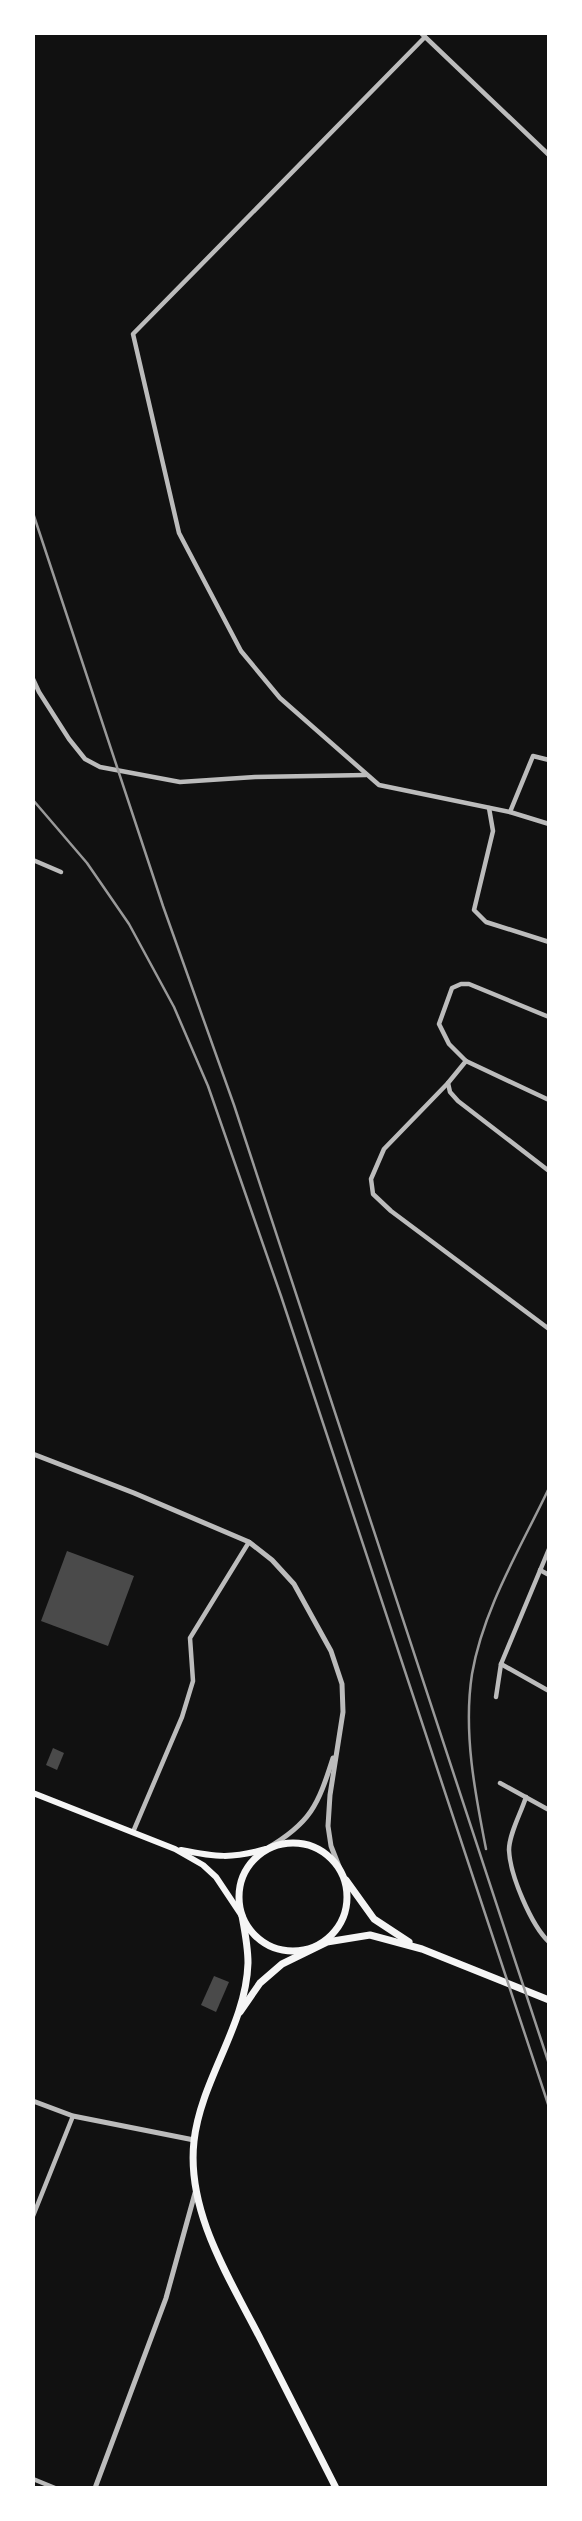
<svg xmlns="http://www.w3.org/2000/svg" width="582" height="2521" font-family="'Fira Sans',sans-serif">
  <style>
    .building { fill: #4a4a4a }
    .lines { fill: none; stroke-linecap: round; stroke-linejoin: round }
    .minor { stroke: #bcbcbc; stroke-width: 4.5 }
    .tertiary { stroke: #bcbcbc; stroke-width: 5 }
    .secondary { stroke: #f5f5f5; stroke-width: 6 }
    .primary { stroke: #f5f5f5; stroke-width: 7 }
    .rail { stroke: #9a9a9a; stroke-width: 2.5 }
  </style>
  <rect width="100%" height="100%" fill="#111"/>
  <g class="building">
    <polygon points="67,1551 134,1576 108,1646 41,1621"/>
    <polygon points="53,1748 64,1753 57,1770 46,1765"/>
    <polygon points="214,1976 229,1982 216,2012 201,2005"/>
  </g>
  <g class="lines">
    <g class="minor">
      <polyline points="421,33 549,155"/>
      <polyline points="425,37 133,334 179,533 241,651 280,698 379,785 510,812 549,824"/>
      <polyline points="33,679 39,692 69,739 85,759 100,767 180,782 255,777 366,775"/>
      <polyline points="489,808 493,831 474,910 486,922 549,942"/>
      <polyline points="510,812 533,756 549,760"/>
      <polyline points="33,860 61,872"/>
      <polyline points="549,1017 469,984 461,984 452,988 439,1024 449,1044 466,1061 549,1100"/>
      <polyline points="466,1061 448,1083 450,1092 458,1101 549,1171"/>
      <polyline points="448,1083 384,1149 371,1179 373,1194 391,1211 549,1329"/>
      <polyline points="540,1570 549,1575"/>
      <polyline points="501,1664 549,1691"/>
      <polyline points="496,1697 501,1664 549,1549"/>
      <polyline points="500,1783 549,1810"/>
      <path d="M 526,1797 C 521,1813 509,1834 509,1850 C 510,1875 531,1925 549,1942"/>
      <polyline points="133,1832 182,1717 193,1681 190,1638 249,1542"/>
      <polyline points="33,2216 73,2116"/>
      <polyline points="33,2479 55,2488"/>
    </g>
    <g class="tertiary">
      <polyline points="33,1454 134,1493 249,1542 272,1560 294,1584 331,1651 342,1684 343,1712 330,1795 328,1826 331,1846 342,1874"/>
      <path d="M 266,1849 C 311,1823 318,1805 333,1758"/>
      <polyline points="33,2101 73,2116 194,2140"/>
      <polyline points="95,2488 166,2298 195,2193"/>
    </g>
    <g class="secondary">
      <polyline points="33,1793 175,1849 203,1865 216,1877 242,1916"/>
      <path d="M 181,1850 C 216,1857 232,1859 266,1849"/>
    </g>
    <g class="primary">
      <circle cx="293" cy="1897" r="54"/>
      <polyline points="346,1880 374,1919 409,1942"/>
      <path d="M 242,1916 C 245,1932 248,1947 248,1963 C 246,2026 201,2079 194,2141 C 186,2212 230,2279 261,2340 C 286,2389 311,2439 336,2488"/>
      <polyline points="240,2012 260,1983 282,1964 327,1942 370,1935 422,1949 549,2000"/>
    </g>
    <g class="rail">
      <polyline points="33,513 163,906 234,1105 549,2064"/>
      <polyline points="33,800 87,863 129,924 174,1007 208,1086 281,1296 549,2107"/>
      <path d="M 486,1849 C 475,1793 463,1732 472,1674 C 483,1609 521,1547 549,1488"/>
    </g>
  </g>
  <rect width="582" height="2521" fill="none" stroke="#ffffff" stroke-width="70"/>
</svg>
